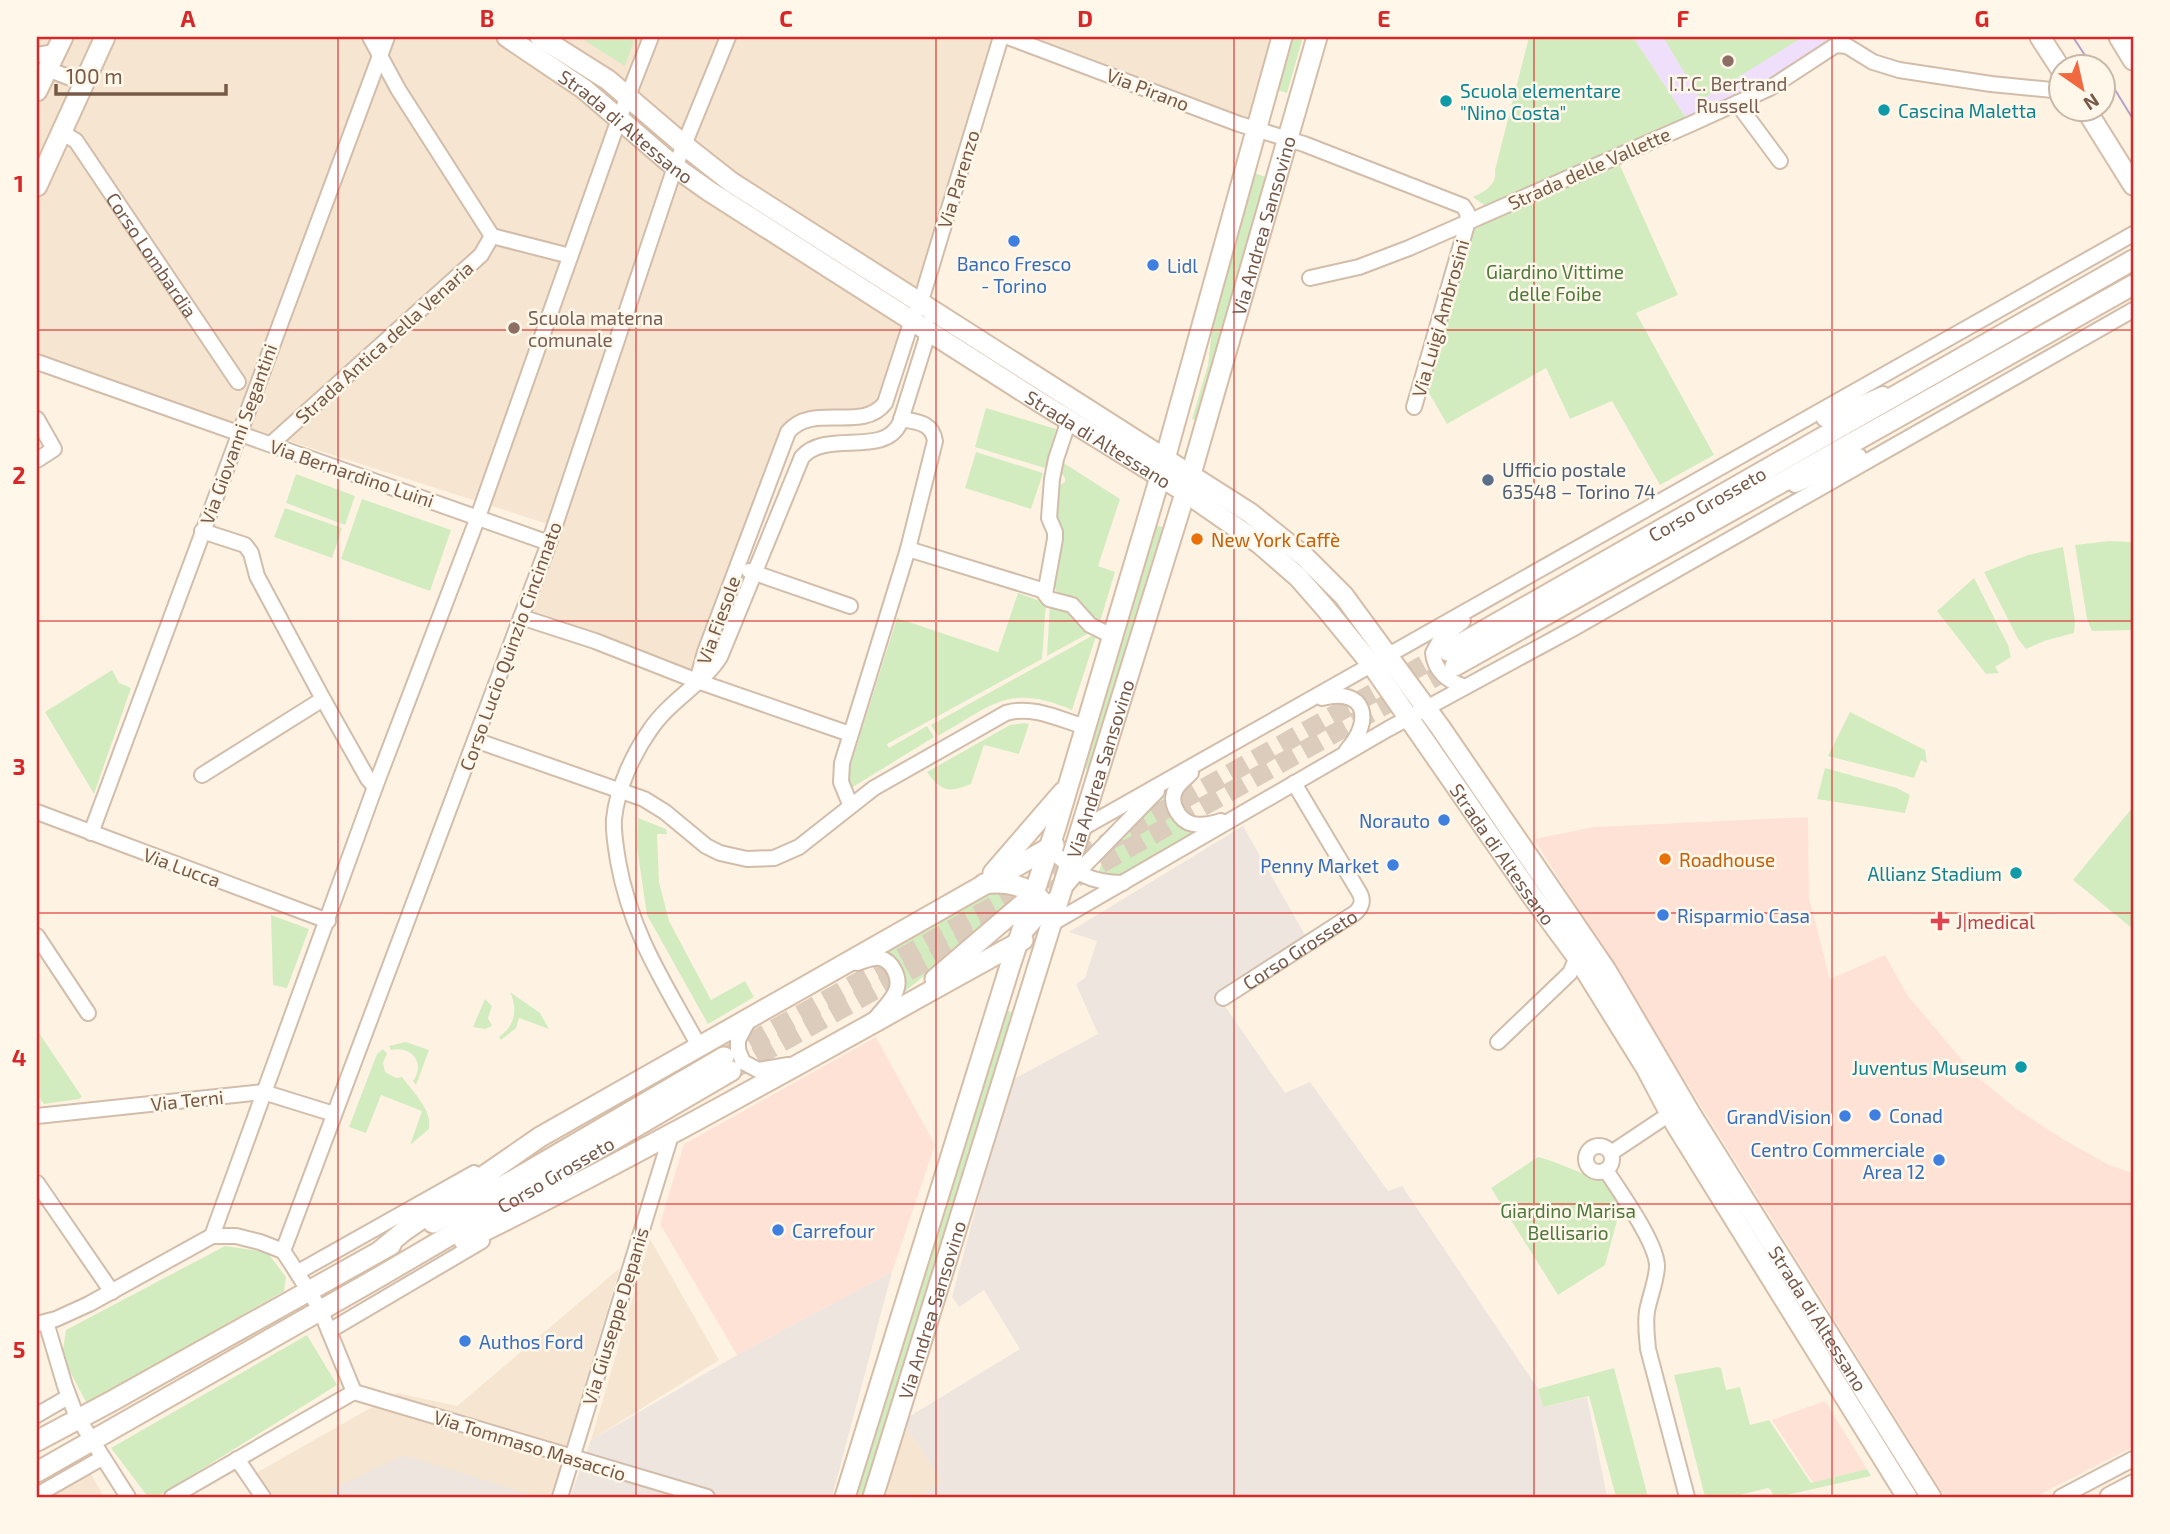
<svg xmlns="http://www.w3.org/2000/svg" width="2170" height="1534" font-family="'Exo 2',sans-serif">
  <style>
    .residential { fill: #f6e5d0 }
    .commercial { fill: #ffe2d6 }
    .industrial { fill: #ede5de }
    .education { fill: #f0dffa }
    .green { fill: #d2ecc0 }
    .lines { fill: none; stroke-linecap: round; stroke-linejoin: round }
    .secondary-tunnel { stroke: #dcccbc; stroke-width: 19; stroke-dasharray: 19 10; stroke-linecap: butt }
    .street-casing { stroke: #d2bdab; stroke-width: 18 }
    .secondary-casing { stroke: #d5bda8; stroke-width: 23 }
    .street { stroke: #fff; stroke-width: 14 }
    .secondary { stroke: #fff; stroke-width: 19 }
    .tram { stroke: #b6a0c8; stroke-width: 2 }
    .grid { fill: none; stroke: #d62828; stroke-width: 2; stroke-opacity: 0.55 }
    .education-dot { fill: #8d6e63; stroke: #fff7ea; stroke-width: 2.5 }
    .culture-dot { fill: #0f9aa8; stroke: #fff7ea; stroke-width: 2.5 }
    .shop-dot { fill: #3f7fe0; stroke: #fff7ea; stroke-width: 2.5 }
    .service-dot { fill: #5c6f8a; stroke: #fff7ea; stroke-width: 2.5 }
    .food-dot { fill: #e8710a; stroke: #fff7ea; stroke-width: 2.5 }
    .health-dot { fill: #e0444e; stroke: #fff7ea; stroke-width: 2.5 }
    .labels { text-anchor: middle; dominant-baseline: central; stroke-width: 5; stroke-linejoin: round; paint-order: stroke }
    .education-label { font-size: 19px; fill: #785e54; stroke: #fff7ea }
    .street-label { font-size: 19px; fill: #775947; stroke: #fff7ea }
    .culture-label { font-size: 19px; fill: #0d838f; stroke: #fff7ea; text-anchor: start }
    .shop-label { font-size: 19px; fill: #366cbe; stroke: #fff7ea; text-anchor: start }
    .park-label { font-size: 19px; fill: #4c783c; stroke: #fff7ea }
    .service-label { font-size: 19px; fill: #4e5e75; stroke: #fff7ea; text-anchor: start }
    .food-label { font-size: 19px; fill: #c56008; stroke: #fff7ea; text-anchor: start }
    .health-label { font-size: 19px; fill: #be3a42; stroke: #fff7ea; text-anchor: start }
    .neatline { fill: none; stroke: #d62828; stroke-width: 2.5 }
    .grid-label { font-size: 23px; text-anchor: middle; font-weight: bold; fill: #d62828 }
  </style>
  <rect width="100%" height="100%" fill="#fef3e3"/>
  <g class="residential">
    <polygon points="37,37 1001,37 877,411 797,423 697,681 521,617 554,526 37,360"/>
    <polygon points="1008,37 1277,37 1251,133"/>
    <polygon points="650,1239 719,1360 591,1440"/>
    <polygon points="620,1268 551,1497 332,1490 330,1497 272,1497 256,1473 397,1393 457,1406"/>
    <polygon points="902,1421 942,1481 918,1497 886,1497"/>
    <polygon points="90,1472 104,1497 46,1497"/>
  </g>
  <g class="commercial">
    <polygon points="1808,817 1809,898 1830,979 1885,955 1908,996 1974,1074 2014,1107 2061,1138 2109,1165 2133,1173 2133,1447 2035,1497 1945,1497 1534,839 1594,827"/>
    <polygon points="876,1037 935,1145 892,1272 737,1355 660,1224 684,1144"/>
    <polygon points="1825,1401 1867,1469 1813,1483 1772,1420"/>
  </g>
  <g class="industrial">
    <polygon points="1243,826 1305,935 1218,996 1285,1093 1310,1082 1388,1191 1402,1186 1538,1389 1543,1407 1587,1397 1607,1497 918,1497 942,1481 902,1421 1020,1349 984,1290 959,1307 952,1297 1010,1081 1098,1034 1076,984 1085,978 1097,941 1069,932"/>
    <polygon points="892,1272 832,1497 570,1497 591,1440 737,1355"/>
    <polygon points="403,1455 538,1497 330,1497 331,1490"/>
  </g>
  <polygon class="education" points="1633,37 1845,37 1768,85 1688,121"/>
  <g class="green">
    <polygon points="579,37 635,37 625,66"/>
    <polygon points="1292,37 1303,37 1287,93 1277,90"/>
    <path d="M 1529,37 L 1633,37 L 1688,121 L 1488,208 L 1473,197 C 1485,191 1497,185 1495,170 Z"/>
    <polygon points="1663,37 1803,37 1701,100"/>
    <polygon points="1618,161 1678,295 1636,313 1714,455 1660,485 1612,401 1570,419 1546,368 1447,424 1426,388 1470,224"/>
    <polygon points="1254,173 1266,177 1199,422 1192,419 1208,365 1213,320"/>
    <polygon points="986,408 1056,429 1045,468 975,447"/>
    <polygon points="976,452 1043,473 1031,509 965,488"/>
    <polygon points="1059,460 1120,499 1098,566 1115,572 1099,625 1059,596 1053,584 1052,577 1061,550 1054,508 1058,498 1058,486 1065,482 1065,478 1057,466"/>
    <polygon points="296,474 355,496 345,525 286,503"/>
    <polygon points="362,499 451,530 430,591 341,559"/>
    <polygon points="285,508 342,528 332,558 274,537"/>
    <polygon points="1156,525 1163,527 1149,571 1146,600 1092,770 1086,769 1088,742"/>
    <polygon points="2109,541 2133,542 2133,630 2092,631 2087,619 2075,545"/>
    <polygon points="2063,547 2075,621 2074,633 2044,641 2026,649 2018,639 1984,572 2028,555"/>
    <polygon points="1974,578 2008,645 2011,657 1995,667 1999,673 1986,674 1937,611"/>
    <polygon points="1018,593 1046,603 1042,659 887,744 889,748 927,726 934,737 848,790 850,767 897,618 998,652"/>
    <polygon points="1050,603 1060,604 1093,631 1047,656"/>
    <path d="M 1097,633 L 1072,710 C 1008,683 993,705 938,736 L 931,725 Z"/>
    <polygon points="112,670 119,683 131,688 94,794 45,712"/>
    <polygon points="1850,712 1925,750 1927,763 1921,760 1914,778 1828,756"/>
    <path d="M 1025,723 L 1029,724 L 1019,754 L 984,745 L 971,784 C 950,793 941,792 927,772 L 1010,725 Z"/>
    <polygon points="1825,768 1897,788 1910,795 1905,813 1817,799"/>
    <polygon points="1169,788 1199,832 1123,875 1117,876 1098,874 1105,853"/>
    <polygon points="2133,807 2133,929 2073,880"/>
    <polygon points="638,818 666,829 667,834 657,834 659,882 669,921 711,1000 745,981 754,997 708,1024 647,915 637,847"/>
    <path d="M 1005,890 L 1012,895 L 1007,910 L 904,992 C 907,973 898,962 883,953 L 982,891 Z"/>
    <polygon points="271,915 309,929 287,988 273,985"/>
    <path d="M 510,992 L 540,1013 L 549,1029 L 519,1018 L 516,1028 L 501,1040 L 499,1037 C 515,1026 518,1009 510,992 Z"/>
    <polygon points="485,999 492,1006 488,1018 492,1026 485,1029 473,1027"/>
    <polygon points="1004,1010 1012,1012 1008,1045 867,1497 853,1497"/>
    <polygon points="37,1030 82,1097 79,1099 44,1104 37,1095"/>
    <path d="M 406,1042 L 429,1050 L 416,1085 L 413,1081 C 426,1064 412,1045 391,1050 L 389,1046 Z"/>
    <path d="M 383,1049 L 387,1054 L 383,1062 L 385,1072 L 396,1078 L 402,1077 C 412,1091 433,1110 429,1129 L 410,1145 L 422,1111 L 381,1095 L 366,1133 L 349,1127 L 377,1054 Z"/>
    <path d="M 1538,1157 C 1562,1163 1582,1175 1605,1181 L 1621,1206 L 1605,1265 L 1558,1295 L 1491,1188 Z"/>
    <polygon points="225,1246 267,1252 286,1277 284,1291 87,1404 62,1356 66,1330"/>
    <polygon points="307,1335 337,1385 157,1497 148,1497 111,1448"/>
    <polygon points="1718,1367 1721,1368 1726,1390 1740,1387 1750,1425 1769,1420 1811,1483 1867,1469 1871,1476 1778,1497 1773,1497 1771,1490 1768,1488 1732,1497 1705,1497 1674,1375"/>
    <polygon points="1614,1368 1648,1497 1616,1497 1589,1396 1543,1407 1538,1389"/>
  </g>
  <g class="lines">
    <g class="secondary-tunnel">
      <polyline points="1025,906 1455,666"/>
      <polyline points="724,1057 1448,651"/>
      <polyline points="731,1071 989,926"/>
    </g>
    <defs>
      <g id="street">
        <polyline points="1008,37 1239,124 1304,144 1463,206 1467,212 1468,221 1414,407"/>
        <polyline points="37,55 55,52"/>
        <polyline points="47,69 84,83"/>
        <polyline points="1737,103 1780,161"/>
        <path id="s1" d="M 63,133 L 76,141 L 238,382"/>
        <polyline points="492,236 570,256"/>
        <polyline points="1310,278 1359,267 1409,248 1693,123 1770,88 1836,45 1847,46 1873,62 1899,70 1991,84 2062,91"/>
        <polyline points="37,362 549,543"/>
        <polyline points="37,419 54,449 37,460"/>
        <polyline points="1824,419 1883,394"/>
        <polyline points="1069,420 1056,459 1052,479 1049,518 1055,532 1055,539 1045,594 1049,599 1072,605 1090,625 1112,636"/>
        <polyline points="271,444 481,255 492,236 398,89 370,37"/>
        <polyline points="1795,485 1859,456"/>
        <polyline points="202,531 245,545 251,553 257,576 323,699 368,779 375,787"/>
        <polyline points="908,549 1045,591"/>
        <polyline points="749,571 850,606"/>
        <polyline points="521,617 595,641 697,681 850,734"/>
        <path d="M 1463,621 L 1440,640 L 1433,653 C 1435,672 1448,681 1465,687"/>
        <path d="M 697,681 L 705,652 L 788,432 C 813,402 862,433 885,403 L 912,320 L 921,301 L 1001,37"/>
        <path d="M 1322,698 C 1367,687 1373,721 1347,750"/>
        <path d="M 475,740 L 644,799 L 665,812 L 706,846 L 720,853 L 747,859 L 774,858 L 799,847 L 874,788 L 1006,713 C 1033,705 1059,719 1085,727"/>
        <path d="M 1191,773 C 1186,778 1179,783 1176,789 C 1168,802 1179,821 1193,824 C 1203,826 1212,824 1221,821"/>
        <polyline points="202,775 323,699"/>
        <path d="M 850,804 L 841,782 L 842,763 L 908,549 L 935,441 C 932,422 917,422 901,419"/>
        <polyline points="37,812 328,921"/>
        <polyline points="1081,829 2133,234"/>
        <polyline points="91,833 387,37"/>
        <path d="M 1050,848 C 1072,872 1090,883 1123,883"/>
        <polyline points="1053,923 1388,729 1574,628 2133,310"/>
        <polyline points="1023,935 1078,872 1157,791"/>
        <polyline points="37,936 88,1013"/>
        <path d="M 857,963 C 864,961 872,957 880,958 C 893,961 901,979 896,991 C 892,1001 882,1010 875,1019"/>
        <path id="s2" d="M 1223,998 L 1355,913 C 1362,907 1364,900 1359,892 L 1294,783"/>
        <polyline points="749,1019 738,1040 738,1050 743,1062 758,1070 788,1065"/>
        <polyline points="1498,1042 1570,973 1577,957 1583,952"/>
        <path d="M 699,1046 C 664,982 631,934 618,861 C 616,847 613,833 614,819 C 617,789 633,754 650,730 C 670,700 703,684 720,657 L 802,457 C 827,429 884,458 900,423 L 926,340 L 926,324"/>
        <polyline points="37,1116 263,1092 334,1114"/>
        <circle cx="1599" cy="1159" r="13"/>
        <polyline points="1611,1153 1677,1109"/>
        <path d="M 1606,1170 C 1619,1191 1658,1244 1657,1267 C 1656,1282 1650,1296 1647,1311 C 1645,1324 1647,1336 1648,1349 L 1687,1497"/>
        <polyline points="37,1183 112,1292"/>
        <polyline points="212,1236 375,787 478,517 619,119 651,37"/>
        <polyline points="283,1251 549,543 675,167 728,37"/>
        <polyline points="298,1272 474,1173"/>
        <polyline points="46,1322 65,1386 76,1415 128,1497"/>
        <polyline points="37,1324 56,1319 89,1304 212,1236 236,1236 260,1242 283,1251 291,1263 320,1309 354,1392"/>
        <polyline points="329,1331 482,1241"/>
        <polyline points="354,1392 707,1497"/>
        <polyline points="37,1415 68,1397"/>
        <polyline points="237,1459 263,1497"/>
        <polyline points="37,1495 102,1458"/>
        <polyline points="172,1497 354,1392"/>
        <polyline points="560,1497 671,1135"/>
        <polyline points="2061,1497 2133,1459"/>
      </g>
      <g id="secondary">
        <path id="s3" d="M 507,37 L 584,89 L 675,167 L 709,191 L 1038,401 L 1185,492 L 1260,544 L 1298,577 L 1326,609 L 1372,665 L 1532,896 L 1577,957 L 1646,1068 L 1676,1125 L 1907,1497"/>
        <path id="s4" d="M 540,37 L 608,80 L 684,145 L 731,182 L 1250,513 L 1305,557 L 1344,596 L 1440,727 L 1606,970 L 1692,1116 L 1931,1497"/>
        <polyline points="2040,37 2062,71"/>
        <polyline points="2119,37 2133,60"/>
        <polyline points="37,91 63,37"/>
        <polyline points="2085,108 2133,185"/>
        <polyline points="37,186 105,37"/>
        <path id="s5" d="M 1448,651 L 2133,260"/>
        <polyline points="1455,666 2133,285"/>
        <polyline points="993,873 1063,792"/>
        <path d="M 984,884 C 1005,881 1029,885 1043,902"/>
        <polyline points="935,979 1032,896"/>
        <polyline points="433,1223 510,1182 724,1057"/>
        <path d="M 464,1241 C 654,1148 837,1042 1023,940"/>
        <polyline points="381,1250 404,1231 540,1137 1054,845"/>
        <polyline points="37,1441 112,1401 391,1245"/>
        <path id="s6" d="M 37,1472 L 379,1277 L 731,1071"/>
        <polyline points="845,1497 1010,966 1056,827 1160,477 1282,37"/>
        <path id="s7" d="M 873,1497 L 1191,474 L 1317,37"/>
        <polyline points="2110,1497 2133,1485"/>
      </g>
    </defs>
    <use href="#street" class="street-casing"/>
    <use href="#secondary" class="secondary-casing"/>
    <use href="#street" class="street"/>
    <use href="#secondary" class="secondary"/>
    <g class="tram">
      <polyline points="2073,37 2092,66"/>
      <polyline points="2104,72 2133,119"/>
    </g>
  </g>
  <path class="grid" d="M 338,37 L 338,1497M 636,37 L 636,1497M 936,37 L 936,1497M 1234,37 L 1234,1497M 1534,37 L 1534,1497M 1832,37 L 1832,1497M 37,330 L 2133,330M 37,621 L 2133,621M 37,913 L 2133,913M 37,1204 L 2133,1204"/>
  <g class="education-dot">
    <circle cx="1728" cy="61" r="7"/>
    <circle cx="514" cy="328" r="7"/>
  </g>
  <g class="culture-dot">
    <circle cx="1446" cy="101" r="7"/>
    <circle cx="1884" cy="110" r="7"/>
    <circle cx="2016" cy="873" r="7"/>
    <circle cx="2021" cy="1067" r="7"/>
  </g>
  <g class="shop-dot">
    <circle cx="1014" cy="241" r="7"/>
    <circle cx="1153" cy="265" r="7"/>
    <circle cx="1444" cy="820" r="7"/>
    <circle cx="1393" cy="865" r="7"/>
    <circle cx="1663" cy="915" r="7"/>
    <circle cx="1875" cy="1115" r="7"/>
    <circle cx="1845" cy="1116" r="7"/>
    <circle cx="1939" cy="1160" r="7"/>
    <circle cx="778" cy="1230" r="7"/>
    <circle cx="465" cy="1341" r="7"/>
  </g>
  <circle class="service-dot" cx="1488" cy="480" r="7"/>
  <g class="food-dot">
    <circle cx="1197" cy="539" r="7"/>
    <circle cx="1665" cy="859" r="7"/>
  </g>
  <path class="health-dot" d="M1936.5 910.5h7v7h7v7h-7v7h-7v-7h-7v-7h7z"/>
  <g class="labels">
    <g class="education-label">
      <text x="1728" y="83">I.T.C. Bertrand<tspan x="1728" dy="22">Russell</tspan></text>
      <text x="528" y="317" text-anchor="start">Scuola materna<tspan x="528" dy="22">comunale</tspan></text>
    </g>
    <g class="street-label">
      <text transform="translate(1148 89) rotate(21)">Via Pirano</text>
      <text stroke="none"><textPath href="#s3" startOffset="149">Strada di Altessano</textPath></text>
      <text transform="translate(1589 168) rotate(-24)">Strada delle Vallette</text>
      <text transform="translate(958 179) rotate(-73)">Via Parenzo</text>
      <text stroke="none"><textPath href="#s7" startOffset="1330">Via Andrea Sansovino</textPath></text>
      <text stroke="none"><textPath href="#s1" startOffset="152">Corso Lombardia</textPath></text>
      <text transform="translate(1440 318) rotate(-74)">Via Luigi Ambrosini</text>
      <text transform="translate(384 342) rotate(-42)">Strada Antica della Venaria</text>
      <text transform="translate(238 434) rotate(-70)">Via Giovanni Segantini</text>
      <text stroke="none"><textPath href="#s3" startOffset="716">Strada di Altessano</textPath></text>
      <text transform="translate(352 473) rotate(19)">Via Bernardino Luini</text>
      <text stroke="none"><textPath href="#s5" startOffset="298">Corso Grosseto</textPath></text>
      <text transform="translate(718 620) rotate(-70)">Via Fiesole</text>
      <text transform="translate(510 646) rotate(-70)">Corso Lucio Quinzio Cincinnato</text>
      <text stroke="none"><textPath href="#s7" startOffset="763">Via Andrea Sansovino</textPath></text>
      <text stroke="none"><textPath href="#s3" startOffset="1304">Strada di Altessano</textPath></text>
      <text transform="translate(182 867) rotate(20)">Via Lucca</text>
      <text stroke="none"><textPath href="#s2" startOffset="91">Corso Grosseto</textPath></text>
      <text transform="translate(187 1100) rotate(-6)">Via Terni</text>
      <text stroke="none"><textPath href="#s6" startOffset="598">Corso Grosseto</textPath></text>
      <text stroke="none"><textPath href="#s7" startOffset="196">Via Andrea Sansovino</textPath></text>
      <text transform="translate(615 1316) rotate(-73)">Via Giuseppe Depanis</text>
      <text stroke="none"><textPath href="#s4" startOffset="1846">Strada di Altessano</textPath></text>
      <text transform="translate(530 1445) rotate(17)">Via Tommaso Masaccio</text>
    </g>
    <g class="culture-label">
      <text x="1460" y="90">Scuola elementare<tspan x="1460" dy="22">"Nino Costa"</tspan></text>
      <text x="1898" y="110">Cascina Maletta</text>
      <text x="2002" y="873" text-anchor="end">Allianz Stadium</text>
      <text x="2007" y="1067" text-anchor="end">Juventus Museum</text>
    </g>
    <g class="shop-label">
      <text x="1014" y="263" text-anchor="middle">Banco Fresco<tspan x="1014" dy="22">- Torino</tspan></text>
      <text x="1167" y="265">Lidl</text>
      <text x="1430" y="820" text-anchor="end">Norauto</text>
      <text x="1379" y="865" text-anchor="end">Penny Market</text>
      <text x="1677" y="915">Risparmio Casa</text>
      <text x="1889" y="1115">Conad</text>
      <text x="1831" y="1116" text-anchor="end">GrandVision</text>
      <text x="1925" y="1149" text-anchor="end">Centro Commerciale<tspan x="1925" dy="22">Area 12</tspan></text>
      <text x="792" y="1230">Carrefour</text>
      <text x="479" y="1341">Authos Ford</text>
    </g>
    <g class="park-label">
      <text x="1555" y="271">Giardino Vittime<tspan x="1555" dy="22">delle Foibe</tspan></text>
      <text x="1568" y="1210">Giardino Marisa<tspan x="1568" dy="22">Bellisario</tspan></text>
    </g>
    <g class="service-label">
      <text x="1502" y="469">Ufficio postale<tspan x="1502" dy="22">63548 – Torino 74</tspan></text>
    </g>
    <g class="food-label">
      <text x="1211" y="539">New York Caffè</text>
      <text x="1679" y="859">Roadhouse</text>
    </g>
    <g class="health-label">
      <text x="1956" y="921">J|medical</text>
    </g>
  </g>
  <rect width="2170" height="1534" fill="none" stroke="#fff7ea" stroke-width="77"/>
  <g transform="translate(2082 88) rotate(146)"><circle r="33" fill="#fff7ea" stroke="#c9b8a9" stroke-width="2"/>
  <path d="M0-5L12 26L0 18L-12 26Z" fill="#f0693f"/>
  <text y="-10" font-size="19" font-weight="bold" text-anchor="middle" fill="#775947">N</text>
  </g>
  <path d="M56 84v10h170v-10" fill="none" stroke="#775947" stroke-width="3.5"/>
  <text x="66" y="84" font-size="21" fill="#775947" stroke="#fff7ea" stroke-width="5" paint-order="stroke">100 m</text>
  <rect x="38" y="38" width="2094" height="1458" class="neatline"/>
  <g class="grid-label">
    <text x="188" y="27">A</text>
    <text x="487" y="27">B</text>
    <text x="786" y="27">C</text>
    <text x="1085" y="27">D</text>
    <text x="1384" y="27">E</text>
    <text x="1683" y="27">F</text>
    <text x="1982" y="27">G</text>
    <text x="19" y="192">1</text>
    <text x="19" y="484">2</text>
    <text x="19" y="775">3</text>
    <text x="19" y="1066">4</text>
    <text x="19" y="1358">5</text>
  </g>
</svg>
